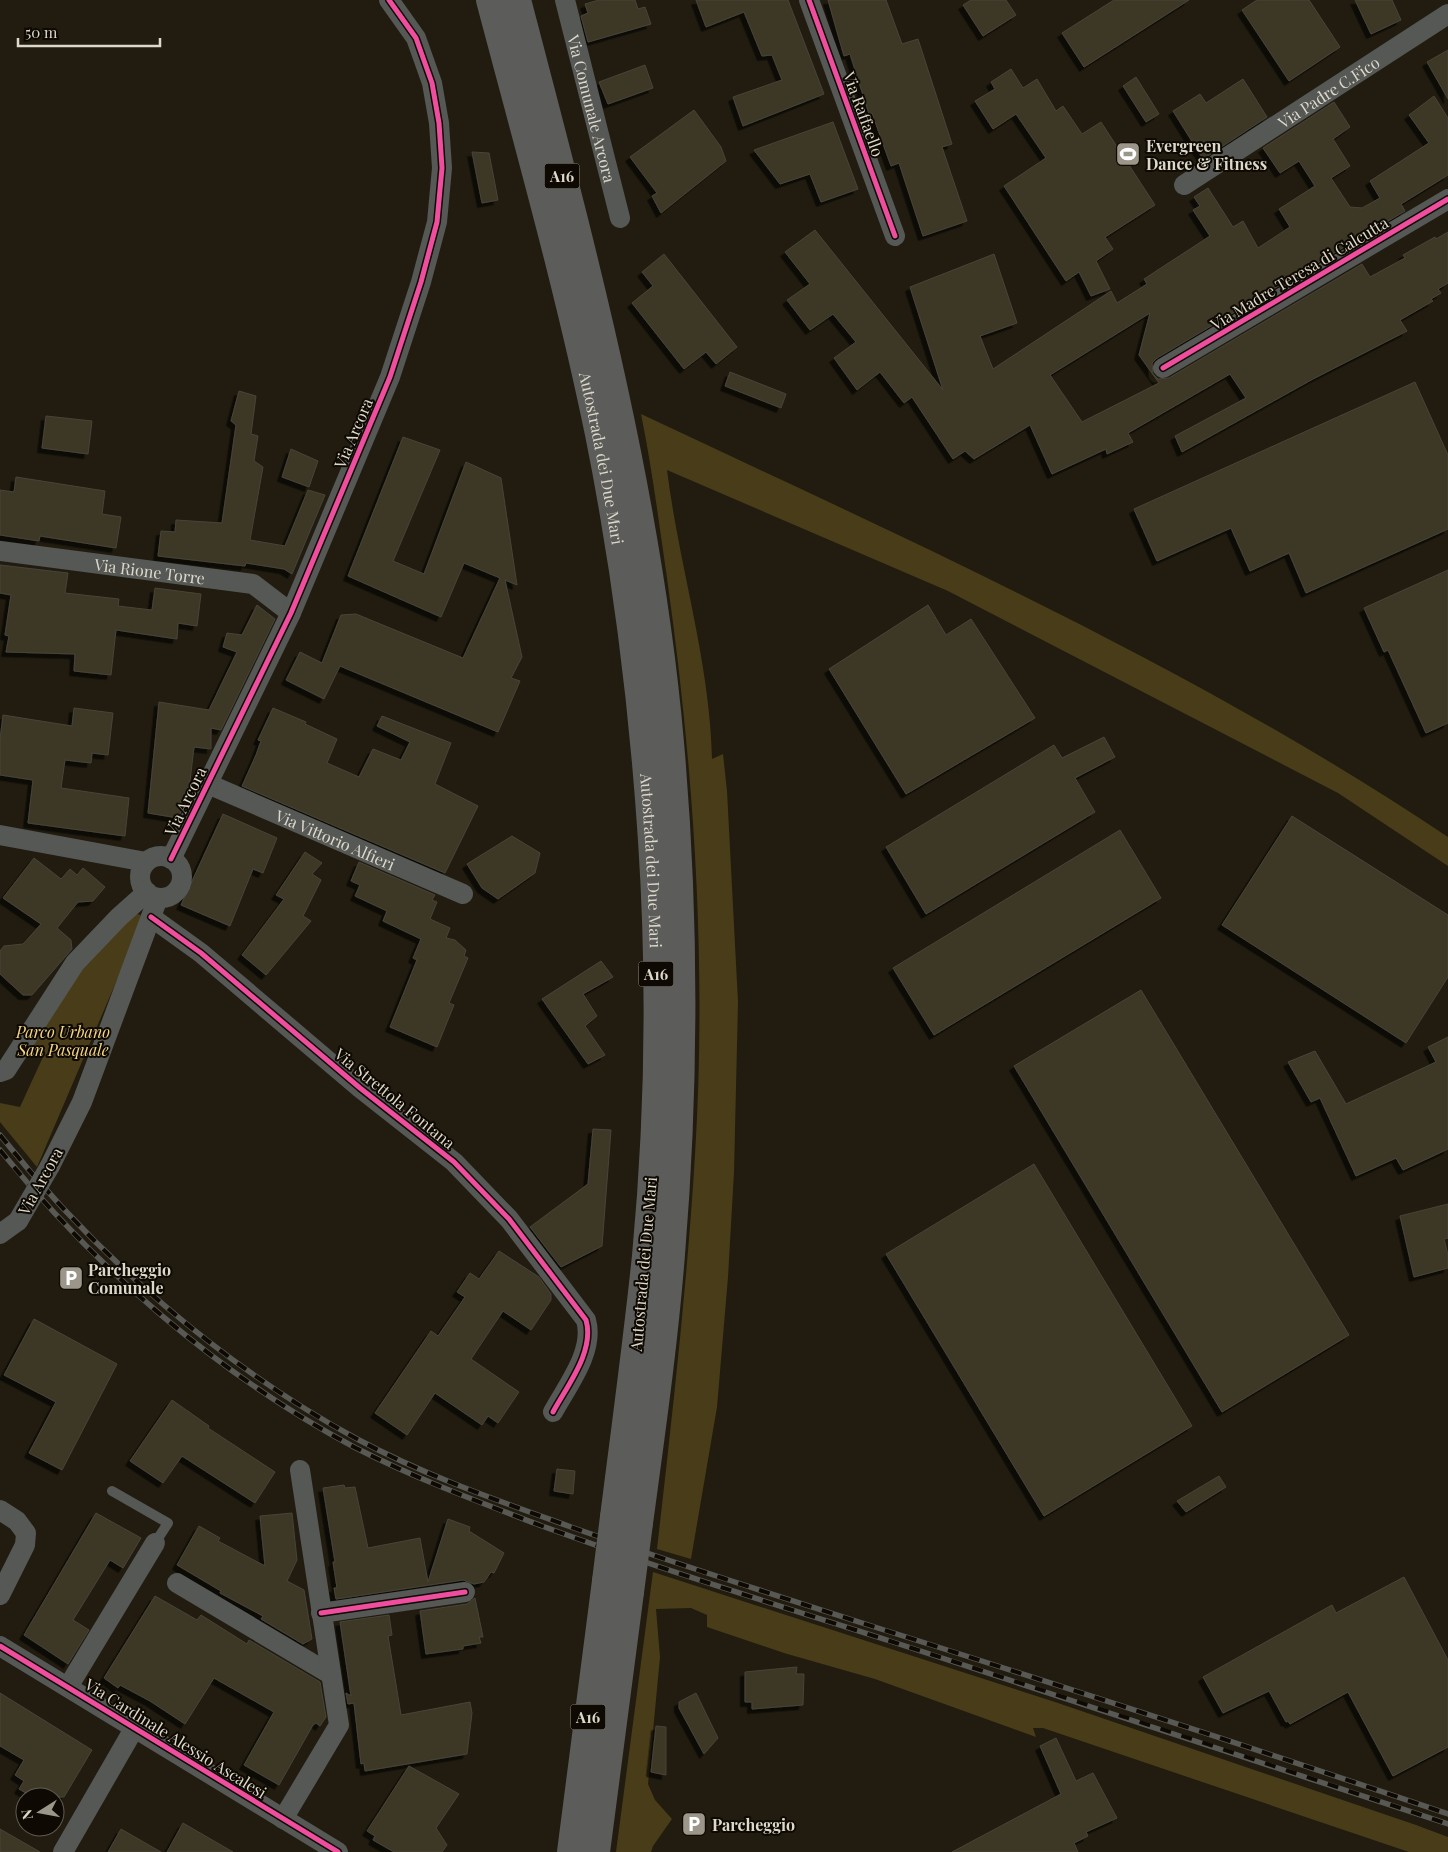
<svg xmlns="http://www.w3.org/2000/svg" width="1448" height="1852" font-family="'Playfair Display',serif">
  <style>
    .green { fill: #493d19 }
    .building { fill: #3c3726; stroke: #484439; fill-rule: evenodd; filter: url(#shadow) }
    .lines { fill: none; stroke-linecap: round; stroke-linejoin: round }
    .service { stroke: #555855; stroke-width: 10 }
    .minor { stroke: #555855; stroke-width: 20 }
    .motorway { stroke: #5c5d5a; stroke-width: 28 }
    .rail-casing { stroke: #585854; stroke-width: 5.5 }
    .rail { stroke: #0e0a03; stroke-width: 4; stroke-dasharray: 11; stroke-linecap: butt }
    .minor-bridge { stroke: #555855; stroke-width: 20 }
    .motorway-bridge { stroke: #5c5d5a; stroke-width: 28 }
    .cycleway-casing { stroke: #0e0a03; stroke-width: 8 }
    .cycleway { stroke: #ef4d9e; stroke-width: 5 }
    .labels { text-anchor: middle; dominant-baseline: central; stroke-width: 4; stroke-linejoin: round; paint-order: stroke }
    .shield { fill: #0e0a03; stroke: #9f9a8e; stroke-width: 1 }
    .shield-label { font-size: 15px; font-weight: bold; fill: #ddd8ca }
    .street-label { font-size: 16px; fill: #ddd8ca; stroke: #0e0a03 }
    .poi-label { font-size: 16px; font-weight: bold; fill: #ddd8ca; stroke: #0e0a03; text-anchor: start }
    .park-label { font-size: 16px; font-style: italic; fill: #f5d783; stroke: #0e0a03 }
  </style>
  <defs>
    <filter id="shadow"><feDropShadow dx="-4.5" dy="4.5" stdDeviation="0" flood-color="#0009"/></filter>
  </defs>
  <rect width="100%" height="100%" fill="#211c0f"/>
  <g class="green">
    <path d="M 641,414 C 915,543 1196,668 1448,837 L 1448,866 L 1338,793 L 948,591 L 667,470 C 679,566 710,662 712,759 L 723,754 L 727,791 L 738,1002 L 734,1172 L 728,1277 L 717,1407 L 691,1559 L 657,1549 C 672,1418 687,1287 695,1155 C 707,963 694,769 667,578 C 659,523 652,468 641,414 Z"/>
    <polygon points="138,914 142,916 125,961 37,1167 0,1122 0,1103 20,1107 43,1057 26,1049 78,972 131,915"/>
    <polygon points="653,1572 1055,1702 1416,1825 1448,1837 1448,1852 1409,1852 1043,1728 1033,1728 1036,1737 875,1679 784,1653 707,1627 707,1615 691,1608 656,1609 660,1657 648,1784 655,1800 672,1819 653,1846 651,1852 616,1852"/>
  </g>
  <g class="building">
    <polygon points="599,0 635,0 638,9 645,7 651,24 588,42 581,16 588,13 585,4"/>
    <polygon points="696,0 788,0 824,94 743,126 733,97 782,80 772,55 762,56 744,12 706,27"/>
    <polygon points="828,0 886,0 902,44 918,39 952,144 942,147 967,221 923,236 899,163 891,166 872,113 869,114 850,54 844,56"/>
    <polygon points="971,0 1006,0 1016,15 983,36 963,5"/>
    <polygon points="1114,0 1189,0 1084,67 1062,33"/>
    <polygon points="1257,0 1309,0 1340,47 1289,81 1242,10"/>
    <polygon points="1355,0 1392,0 1401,20 1371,34"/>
    <polygon points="1448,50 1448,99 1427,62"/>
    <polygon points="645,65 653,88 608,104 599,82"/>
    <polygon points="1011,69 1023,88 1037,79 1056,111 1063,106 1082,134 1101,122 1155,205 1105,237 1113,249 1096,261 1110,289 1091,296 1079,272 1066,281 1004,186 1046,158 1016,114 993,129 975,101 995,89 991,82"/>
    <polygon points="1136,77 1159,114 1146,122 1123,86"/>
    <polygon points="1243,79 1267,117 1203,159 1173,111 1200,94 1206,103"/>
    <path d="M 1434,96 L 1448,118 L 1448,175 L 1401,204 L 1405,211 L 1157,358 L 1152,363 L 1153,374 L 1158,379 L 1169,378 L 1362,264 L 1370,277 L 1405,258 L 1403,255 L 1435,237 L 1436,239 L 1448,232 L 1448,283 L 1438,289 L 1441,293 L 1431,299 L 1433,301 L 1400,320 L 1407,331 L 1313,379 L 1182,452 L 1175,436 L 1246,398 L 1230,374 L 1128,433 L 1133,442 L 1107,454 L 1106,449 L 1052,474 L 1030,425 L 974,459 L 965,451 L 953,459 L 912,397 L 904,403 L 880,372 L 857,390 L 834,358 L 856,342 L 833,314 L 810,330 L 787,300 L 810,284 L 785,252 L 815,230 L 943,390 L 910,287 L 994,254 L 1017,323 L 980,336 L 993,369 L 1111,291 L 1117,303 L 1147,284 L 1144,279 L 1210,236 L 1193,210 L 1200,206 L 1194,197 L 1208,188 L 1233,227 L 1243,221 L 1258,248 L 1290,227 L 1279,209 L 1315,186 L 1299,161 L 1280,173 L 1263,148 L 1334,102 L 1350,127 L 1333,139 L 1350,166 L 1331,178 L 1350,207 L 1362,208 L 1380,198 L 1370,181 L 1429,143 L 1409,115 ZM 1150,313 L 1139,355 L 1159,383 L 1082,422 L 1050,375 Z"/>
    <polygon points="694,110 721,147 726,161 661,213 652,196 657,193 630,157"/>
    <polygon points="833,122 858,189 821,202 810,174 780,184 754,150"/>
    <polygon points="472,152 489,153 498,200 482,203"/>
    <polygon points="664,254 737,347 716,364 706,352 684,369 632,303 653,286 642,272"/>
    <polygon points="730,372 786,394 781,408 725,386"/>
    <polygon points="1415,382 1448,455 1448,529 1306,593 1289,553 1250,571 1231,528 1157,561 1134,509"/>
    <polygon points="239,391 256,396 251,434 258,436 254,461 263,467 250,540 285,546 308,490 325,495 292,574 284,569 246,563 245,566 158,556 161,531 175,532 176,520 222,523 236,425 231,421"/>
    <polygon points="46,416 92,421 88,454 42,448"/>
    <polygon points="403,437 440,450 393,561 424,574 466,462 501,478 517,585 505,580 522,657 511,678 520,681 498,732 340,666 324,699 286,680 300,652 322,663 341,615 356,614 463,658 500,578 464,563 441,617 348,576"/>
    <polygon points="291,449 318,461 309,487 282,477"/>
    <polygon points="16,477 105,491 102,514 121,517 116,548 40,536 39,541 0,535 0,490 14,492"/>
    <polygon points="0,565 68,573 65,593 119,599 118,606 152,610 155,588 201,594 197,626 178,623 177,639 116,630 111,675 74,671 75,654 6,652 9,636 5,635 11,595 0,593"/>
    <polygon points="1448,570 1448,723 1426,733 1388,650 1384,652 1364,608"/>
    <polygon points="257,605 275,619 221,730 211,728 211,749 194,747 188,798 178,818 148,813 159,702 209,710 237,652 223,647 227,633 242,635"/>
    <polygon points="928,605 946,635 971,619 1035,718 906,794 829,669"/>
    <polygon points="74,708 113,713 108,755 92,753 91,763 65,760 61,788 129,798 125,836 28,823 33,780 0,775 0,740 3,715 72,726"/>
    <polygon points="273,708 306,722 305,724 337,739 327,763 359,777 373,749 401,760 410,742 377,726 382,716 451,743 435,784 478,806 445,873 242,786 256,755 261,741 258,740"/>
    <polygon points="1104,737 1115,757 1075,778 1095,812 926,914 886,847 1054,745 1062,758"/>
    <polygon points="223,814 277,838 263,873 253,869 230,926 181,905"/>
    <polygon points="1292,816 1448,915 1448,977 1406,1043 1222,925"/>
    <polygon points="1120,830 1161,898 934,1035 893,968"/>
    <polygon points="512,836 540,853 535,873 498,899 482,888 467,864"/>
    <polygon points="305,852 322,863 312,874 321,880 303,916 311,921 266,975 242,955 284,899 276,895"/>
    <polygon points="34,858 61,879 70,869 77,875 83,868 105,887 93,901 78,902 57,928 71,940 72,949 32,995 23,995 0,974 0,951 4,946 23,944 41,924 3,898"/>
    <polygon points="359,862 435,895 432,900 437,902 430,919 450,928 446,938 455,940 466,950 464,956 468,958 449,1003 454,1005 437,1047 390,1027 417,960 413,958 421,939 383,921 387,911 355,896 360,885 351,881"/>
    <polygon points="601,961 613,977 583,994 597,1016 585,1026 605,1055 588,1064 542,999"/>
    <polygon points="1141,990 1349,1335 1222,1412 1014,1066"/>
    <polygon points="1448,1037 1448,1149 1403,1170 1396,1158 1356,1176 1320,1098 1311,1102 1288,1062 1315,1051 1346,1104 1436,1062 1428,1047"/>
    <polygon points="593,1129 611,1130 602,1246 561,1267 530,1227 588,1184"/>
    <polygon points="1034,1164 1192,1426 1044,1516 886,1254"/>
    <polygon points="1448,1204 1448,1238 1444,1239 1448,1255 1448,1268 1414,1277 1400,1216"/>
    <polygon points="499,1251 539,1277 551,1294 551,1300 531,1330 503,1311 471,1359 519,1392 498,1423 488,1416 482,1425 435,1393 407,1435 375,1413 431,1331 438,1336 465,1297 457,1292 470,1273 479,1279"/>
    <polygon points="34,1319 117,1364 62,1470 29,1453 56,1402 4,1375"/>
    <polygon points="172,1400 209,1426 208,1428 275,1472 255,1503 182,1456 163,1483 130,1461"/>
    <polygon points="557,1469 575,1471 573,1494 554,1491"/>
    <polygon points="1219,1476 1226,1487 1186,1512 1177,1501"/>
    <polygon points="344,1485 345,1488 355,1487 368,1548 420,1538 428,1582 448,1519 470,1527 469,1531 504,1553 494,1573 491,1572 484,1582 474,1584 463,1580 336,1599 334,1588 337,1588 333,1562 335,1562 323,1488"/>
    <polygon points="96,1513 141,1538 123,1568 110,1560 73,1620 89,1630 68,1664 24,1635"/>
    <polygon points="292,1513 297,1560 287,1581 304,1590 312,1639 303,1644 261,1619 263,1616 220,1593 221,1591 177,1565 199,1526 220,1538 218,1541 265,1566 260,1516"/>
    <polygon points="1404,1577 1448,1660 1448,1747 1393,1776 1348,1692 1290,1724 1288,1721 1286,1722 1269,1691 1223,1713 1203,1677 1332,1605 1336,1613"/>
    <polygon points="155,1596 197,1620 201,1615 247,1644 249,1640 320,1682 326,1717 320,1726 316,1723 313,1725 279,1785 244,1765 274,1712 214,1678 185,1724 150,1701 120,1685 118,1688 104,1678"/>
    <polygon points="475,1598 483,1637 479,1637 481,1643 463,1646 463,1649 426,1654 420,1611 467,1604"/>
    <polygon points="389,1615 392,1635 388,1636 401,1715 470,1702 472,1713 467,1754 365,1771 364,1763 361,1764 354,1703 348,1704 346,1693 351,1696 340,1622"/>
    <polygon points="797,1667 796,1674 804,1674 803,1705 752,1709 752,1702 745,1702 745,1672"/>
    <polygon points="0,1693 92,1750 64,1797 33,1797 19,1789 24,1781 15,1775 24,1760 0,1746"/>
    <polygon points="696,1693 718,1738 704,1754 679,1708 679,1702"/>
    <polygon points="656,1726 666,1727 666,1775 651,1772"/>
    <polygon points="1056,1738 1076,1781 1093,1773 1117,1818 1086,1832 1088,1836 1074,1843 1078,1852 952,1852 1061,1794 1040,1746"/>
    <polygon points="409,1766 459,1794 436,1828 447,1845 442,1852 394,1852 373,1840 375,1836 367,1831"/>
    <polygon points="183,1823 233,1852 167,1852"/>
    <polygon points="0,1829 40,1852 0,1852"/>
    <polygon points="121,1829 161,1852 108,1852"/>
  </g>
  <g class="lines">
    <polyline class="service" points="112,1491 168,1523 155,1543"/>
    <g class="minor">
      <path id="s1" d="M 565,0 L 620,218"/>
      <polyline points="809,0 895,236"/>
      <path id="s2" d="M 1184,185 L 1448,14"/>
      <polyline points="1163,368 1448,199"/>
      <path id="s3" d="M 0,551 L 253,584 L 291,613"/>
      <path id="s4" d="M 208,784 L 463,894"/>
      <polyline points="0,835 146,862"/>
      <circle cx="161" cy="877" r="21"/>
      <polyline points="171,859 291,613 390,377 421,282 437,222 442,168 439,123 432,83 416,38 389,0"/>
      <path d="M 151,917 L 201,953 L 360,1088 L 454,1162 L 509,1219 L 586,1320 C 595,1351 567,1386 553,1412"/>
      <polyline points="0,1072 6,1070 75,963 119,917 147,892"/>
      <polyline points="50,1166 82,1102 158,898"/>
      <polyline points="0,1234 18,1221"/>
      <polyline points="0,1510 17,1521 26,1533 25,1545 0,1595"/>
      <polyline points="177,1583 330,1674"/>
      <polyline points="321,1613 465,1592"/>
      <polyline points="0,1646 338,1852"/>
      <polyline points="68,1687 155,1543"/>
      <polyline points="283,1819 339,1725 300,1470"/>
      <polyline points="63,1852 135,1727"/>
    </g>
    <g class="motorway">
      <path id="s5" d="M 490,0 C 528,144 569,288 599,434 C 626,568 643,704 652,840 C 661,977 659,1119 646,1256 C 637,1343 625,1430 614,1517"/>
      <path d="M 517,0 C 581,245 648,490 670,743 C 685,913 685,1084 671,1254 C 664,1344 651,1434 639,1523"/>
      <polyline points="571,1852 606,1581"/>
      <polyline points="596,1852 630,1592"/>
    </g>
    <defs>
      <g id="rail">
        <path d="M 0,1135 C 97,1257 222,1366 359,1440 C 426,1476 499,1501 571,1527 C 674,1563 777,1596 881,1629 C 1071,1689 1260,1750 1448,1814"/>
        <path d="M 0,1150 C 96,1269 219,1375 354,1447 C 414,1478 479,1502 542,1526 C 657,1568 774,1604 890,1641 C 1077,1701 1263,1762 1448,1824"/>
      </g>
    </defs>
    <use href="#rail" class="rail-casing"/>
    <use href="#rail" class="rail"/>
    <polyline class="minor-bridge" points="18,1221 50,1166"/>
    <g class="motorway-bridge">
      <polyline points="606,1581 614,1517"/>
      <polyline points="630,1592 639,1523"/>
    </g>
    <defs>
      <g id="cycleway">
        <polyline points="809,0 895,236"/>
        <polyline points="1163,368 1448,199"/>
        <polyline points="171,859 291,613 390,377 421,282 437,222 442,168 439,123 432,83 416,38 389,0"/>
        <path d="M 151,917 L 201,953 L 360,1088 L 454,1162 L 509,1219 L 586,1320 C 595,1351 567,1386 553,1412"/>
        <polyline points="321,1613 465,1592"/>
        <polyline points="0,1646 338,1852"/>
      </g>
    </defs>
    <use href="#cycleway" class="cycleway-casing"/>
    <use href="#cycleway" class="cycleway"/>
  </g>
  <defs>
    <symbol id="stadium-square" viewBox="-11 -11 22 22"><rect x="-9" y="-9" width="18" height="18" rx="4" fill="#9b9689" stroke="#0e0a03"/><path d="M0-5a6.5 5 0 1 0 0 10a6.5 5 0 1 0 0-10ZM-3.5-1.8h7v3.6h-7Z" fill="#fff"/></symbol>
    <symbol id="parking-square" viewBox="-11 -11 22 22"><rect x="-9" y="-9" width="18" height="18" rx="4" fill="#9b9689" stroke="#0e0a03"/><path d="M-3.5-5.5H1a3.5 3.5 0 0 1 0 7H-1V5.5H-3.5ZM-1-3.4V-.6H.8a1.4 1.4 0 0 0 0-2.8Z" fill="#fff"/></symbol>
  </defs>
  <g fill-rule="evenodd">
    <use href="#stadium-square" x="1114" y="140" width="28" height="28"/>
    <use href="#parking-square" x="57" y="1264" width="28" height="28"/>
    <use href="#parking-square" x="680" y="1810" width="28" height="28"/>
  </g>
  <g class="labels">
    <g class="shield">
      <rect x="544.5" y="163.5" width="35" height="25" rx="4"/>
      <rect x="638.5" y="961.5" width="35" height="25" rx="4"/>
      <rect x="570.5" y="1704.5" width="35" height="25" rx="4"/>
    </g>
    <g class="shield-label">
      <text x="562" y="176">A16</text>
      <text x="656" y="974">A16</text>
      <text x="588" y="1717">A16</text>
    </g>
    <g class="street-label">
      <text stroke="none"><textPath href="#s2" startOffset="172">Via Padre C.Fico</textPath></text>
      <text stroke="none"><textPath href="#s1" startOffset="112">Via Comunale Arcora</textPath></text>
      <text transform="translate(864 114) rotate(70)">Via Raffaello</text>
      <text transform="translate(1299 273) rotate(-31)">Via Madre Teresa di Calcutta</text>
      <text transform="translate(353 433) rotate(-67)">Via Arcora</text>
      <text stroke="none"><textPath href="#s5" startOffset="472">Autostrada dei Due Mari</textPath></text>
      <text stroke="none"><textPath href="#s3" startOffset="151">Via Rione Torre</textPath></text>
      <text transform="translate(185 801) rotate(-64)">Via Arcora</text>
      <text stroke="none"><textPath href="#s4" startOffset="139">Via Vittorio Alfieri</textPath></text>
      <text stroke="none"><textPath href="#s5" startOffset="878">Autostrada dei Due Mari</textPath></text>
      <text transform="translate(395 1098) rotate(39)">Via Strettola Fontana</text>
      <text transform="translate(40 1181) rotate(-61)">Via Arcora</text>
      <text transform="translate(643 1264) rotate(-85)">Autostrada dei Due Mari</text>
      <text transform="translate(176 1738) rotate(32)">Via Cardinale Alessio Ascalesi</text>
    </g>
    <g class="poi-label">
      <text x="1146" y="145">Evergreen<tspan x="1146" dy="18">Dance &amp; Fitness</tspan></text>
      <text x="88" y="1269">Parcheggio<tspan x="88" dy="18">Comunale</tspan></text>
      <text x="712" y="1824">Parcheggio</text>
    </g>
    <g class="park-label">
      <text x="63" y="1031">Parco Urbano<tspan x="63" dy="18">San Pasquale</tspan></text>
    </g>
  </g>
  <g transform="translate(40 1812) rotate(259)"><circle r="24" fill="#0e0a03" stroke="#615c53"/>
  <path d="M0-4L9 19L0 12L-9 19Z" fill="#9b9689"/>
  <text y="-8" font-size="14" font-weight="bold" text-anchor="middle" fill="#ddd8ca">N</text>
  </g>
  <path d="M18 38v8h142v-8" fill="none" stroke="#ddd8ca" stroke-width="2.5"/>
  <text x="25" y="38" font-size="15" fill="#ddd8ca" stroke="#0e0a03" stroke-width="4" paint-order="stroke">50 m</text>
</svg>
